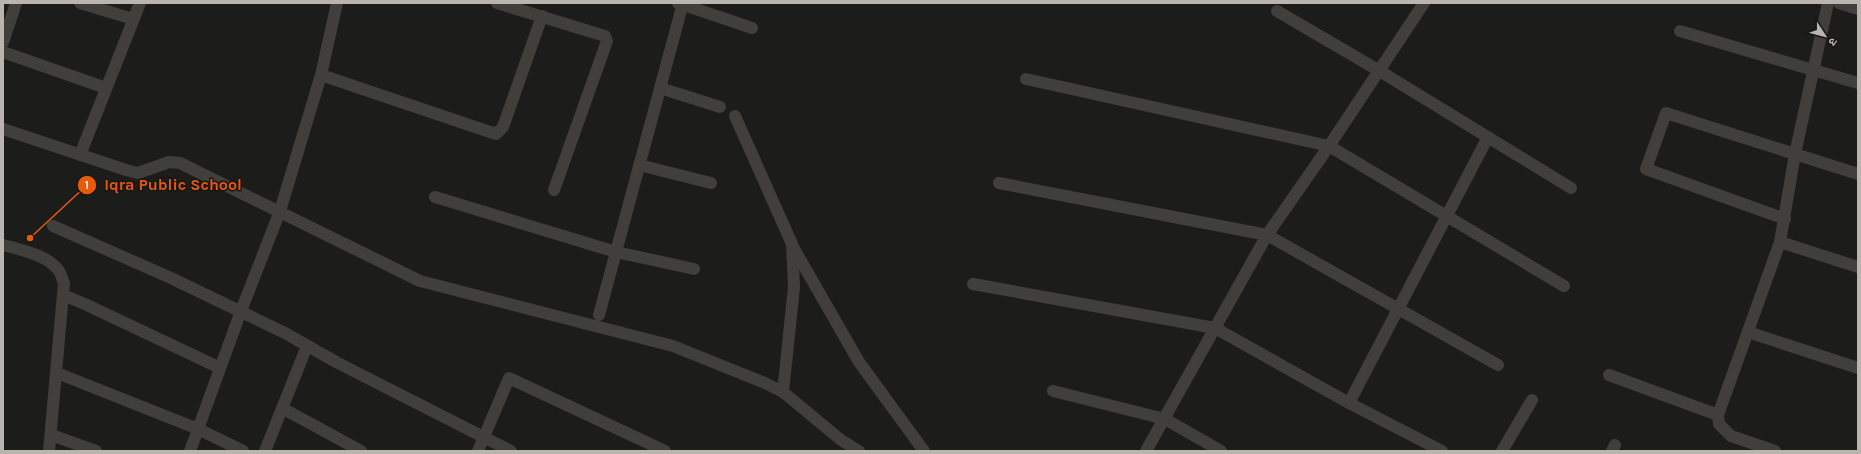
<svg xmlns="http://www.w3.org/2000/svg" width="1861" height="454" font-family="Karla,'Noto Sans Devanagari',sans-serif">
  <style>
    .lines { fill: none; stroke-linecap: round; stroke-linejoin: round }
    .street { stroke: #403f3b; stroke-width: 12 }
    .leader { fill: none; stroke: #e8590c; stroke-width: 1.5 }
    .callout-dot { fill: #e8590c; stroke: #171715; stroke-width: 1.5 }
    .mark-label { font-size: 12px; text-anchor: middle; font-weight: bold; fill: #fff }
    .callout-label { font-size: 16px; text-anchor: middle; font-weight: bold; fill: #e8590c; stroke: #171715; stroke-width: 3; stroke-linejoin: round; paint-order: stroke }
  </style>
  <rect width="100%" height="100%" fill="#1c1c1a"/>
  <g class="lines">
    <g class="street">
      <polyline points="80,3 133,19"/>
      <polyline points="497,3 605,36 607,41 554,190"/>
      <polyline points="678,3 752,28"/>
      <polyline points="1839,3 1858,9"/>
      <polyline points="1277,11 1378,70 1571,188"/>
      <polyline points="1680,31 1858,83"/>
      <polyline points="3,42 16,3"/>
      <polyline points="3,52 106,88"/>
      <polyline points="321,75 496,134 503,127 542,16"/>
      <polyline points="1026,79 1329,146 1564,286"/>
      <polyline points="660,88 720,107"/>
      <polyline points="735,116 792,244 794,287 783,392"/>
      <polyline points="3,129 126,170 138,173 169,162 180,163 420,281 673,346 765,383 783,392 841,440 859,451"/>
      <polyline points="80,155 140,3"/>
      <polyline points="639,165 711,183"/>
      <polyline points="999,183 1267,235 1498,365"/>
      <polyline points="435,197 616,252 694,269"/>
      <polyline points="1785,219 1646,169 1666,113 1858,174"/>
      <polyline points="53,226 171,278 285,333 336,362 511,451"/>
      <polyline points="1780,242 1858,267"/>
      <path d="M 3,245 C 21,250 48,255 59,271 C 62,275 62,280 64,283 L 49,451"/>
      <polyline points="793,247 859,362 924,451"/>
      <polyline points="973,284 1215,328 1349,403 1442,451"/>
      <polyline points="63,295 87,305 220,368"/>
      <polyline points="599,315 683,3"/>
      <polyline points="1748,332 1858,368"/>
      <polyline points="57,373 198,429 243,451"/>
      <polyline points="1609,375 1718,415"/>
      <polyline points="1053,391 1165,419 1221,451"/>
      <polyline points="1349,403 1488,137"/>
      <polyline points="282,408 361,451"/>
      <polyline points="51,435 96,451"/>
      <polyline points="190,451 241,311 280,211 321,75 337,3"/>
      <polyline points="265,451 307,346"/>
      <polyline points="478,451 509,378 665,451"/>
      <polyline points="1146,451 1267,235 1329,146 1424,3"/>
      <polyline points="1502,451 1532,400"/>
      <polyline points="1612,451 1615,445"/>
      <polyline points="1775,451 1731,436 1719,424 1718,415 1780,242 1795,154 1828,3"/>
    </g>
  </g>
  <path class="leader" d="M30 238L87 185"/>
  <g class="callout-dot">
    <circle cx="30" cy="238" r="4"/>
    <circle cx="87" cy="185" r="10"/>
  </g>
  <g class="mark-label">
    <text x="87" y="189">1</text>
  </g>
  <g class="callout-label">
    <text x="173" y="190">Iqra Public School</text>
  </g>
  <rect width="1861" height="454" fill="none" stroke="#bab4ae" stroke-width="8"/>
  <g transform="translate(1825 36) rotate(126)" stroke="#171715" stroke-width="3" paint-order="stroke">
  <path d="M0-3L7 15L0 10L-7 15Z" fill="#bab4ae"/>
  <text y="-6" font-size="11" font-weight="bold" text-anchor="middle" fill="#bab4ae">उ</text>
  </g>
</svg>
